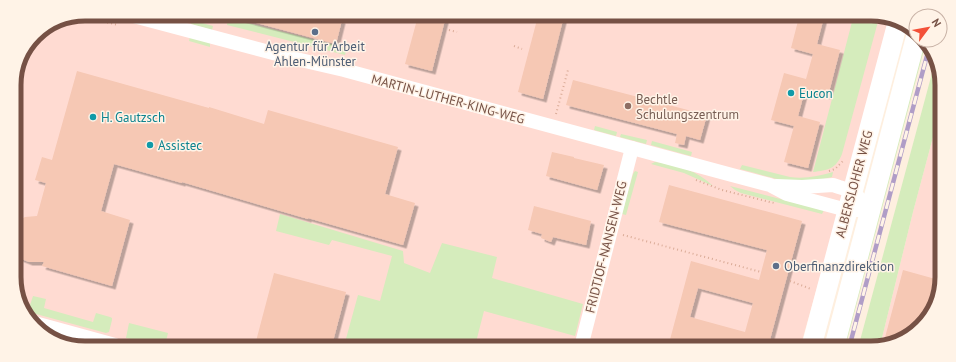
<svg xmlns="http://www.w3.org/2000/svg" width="956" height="362" font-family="'PT Sans',sans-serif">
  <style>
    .commercial { fill: #ffdbd2 }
    .green { fill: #d5ecbc }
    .building { fill: #f6c8b4; fill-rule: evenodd; filter: url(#shadow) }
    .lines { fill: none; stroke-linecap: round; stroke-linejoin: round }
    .path { stroke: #daab97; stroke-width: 2; stroke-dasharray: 1 3; stroke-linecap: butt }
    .minor { stroke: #fff; stroke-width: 14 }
    .secondary { stroke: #fff; stroke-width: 20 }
    .rail-casing { stroke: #b09dc7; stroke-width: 4.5 }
    .rail { stroke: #fff3e7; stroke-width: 3; stroke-dasharray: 9; stroke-linecap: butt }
    .service-dot { fill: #5c6f8a; stroke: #fff3e7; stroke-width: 1.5 }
    .culture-dot { fill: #0f9aa8; stroke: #fff3e7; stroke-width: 1.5 }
    .education-dot { fill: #8d6e63; stroke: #fff3e7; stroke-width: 1.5 }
    .labels { text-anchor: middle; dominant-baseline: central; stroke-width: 3; stroke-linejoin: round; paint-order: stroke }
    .service-label { font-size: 13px; fill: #4e5e75; stroke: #fff3e7 }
    .culture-label { font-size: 13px; fill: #0d838f; stroke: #fff3e7; text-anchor: start }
    .street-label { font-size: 13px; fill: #765145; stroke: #fff3e7 }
    .education-label { font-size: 13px; fill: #785e54; stroke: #fff3e7; text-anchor: start }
    .rim { fill: none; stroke: #765145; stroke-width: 5 }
  </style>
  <defs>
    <filter id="shadow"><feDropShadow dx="3.5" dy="3.5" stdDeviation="0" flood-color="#0004"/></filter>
  </defs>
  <rect width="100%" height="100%" fill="#feefdf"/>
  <g class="commercial">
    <polygon points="85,14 892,18 822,270 800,348 62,344 31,324 15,291 14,80 21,53 38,32"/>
    <polygon points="941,107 938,300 914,333 880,346 913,212"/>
  </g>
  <g class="green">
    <polygon points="166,14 171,14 183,17 182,22 165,18"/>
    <polygon points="190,14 217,15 218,15 216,22"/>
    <polygon points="228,18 347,48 345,55 227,25"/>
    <path d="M 853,18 L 879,18 L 842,154 C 836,169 828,170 813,172 Z"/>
    <polygon points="192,20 213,26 212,30 191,24"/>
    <polygon points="190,37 210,43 210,47 189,41"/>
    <polygon points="925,40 926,42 845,348 841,348"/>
    <polygon points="935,62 941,76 941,107 913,212 880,346 875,348 858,348"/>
    <polygon points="595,126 617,132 616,136 594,130"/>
    <polygon points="621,134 647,140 646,144 620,137"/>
    <polygon points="652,141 692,152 691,156 687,155 651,145"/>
    <path d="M 655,162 C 676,164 698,171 713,186 L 684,173 L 651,164 Z"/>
    <path d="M 742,165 L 790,177 C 805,179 819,176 833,172 L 832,177 C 820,180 807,182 795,182 C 779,181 756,173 740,169 Z"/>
    <polygon points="635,171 638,172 626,215 622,214 633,174"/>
    <polygon points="730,186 815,208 824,210 822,214 741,193 735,190"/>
    <polygon points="280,214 403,251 404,263 430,273 442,243 497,257 492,278 583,304 575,336 484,311 475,346 344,346 358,295 380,301 392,256 332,240 329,245 276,231"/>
    <polygon points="33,296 46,299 44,308 93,322 96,313 110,317 112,318 112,320 109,332 106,333 25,311 21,302 30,305"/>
    <polygon points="129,323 168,333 165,345 153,345 126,338"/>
  </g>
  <g class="building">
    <polygon points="239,15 322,15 342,20 336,44 238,18"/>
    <polygon points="418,16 446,16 432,71 405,64"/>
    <polygon points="538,16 564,16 543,99 518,92"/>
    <polygon points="799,17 824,17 817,44 840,50 828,96 805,90 798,116 820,122 808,168 784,162 794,126 771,120 784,73 806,79 813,54 791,48"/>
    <polygon points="77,71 209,108 209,107 264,124 268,110 398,147 385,194 415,203 403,245 308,218 308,219 182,182 182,183 114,164 101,211 130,220 112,286 42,266 44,262 29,262 19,258 15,255 15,223 25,217 37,216 46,183 35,180 42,157 52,160"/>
    <polygon points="573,80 707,115 700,140 686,136 684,145 675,143 677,134 566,105"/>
    <polygon points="552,152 574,157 574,158 604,165 597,190 546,176"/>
    <path d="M 669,185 L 802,221 L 768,347 L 708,347 L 688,341 L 686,347 L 668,347 L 691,261 L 759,280 L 767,250 L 659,222 ZM 698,288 L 753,303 L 745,332 L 690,317 Z"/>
    <polygon points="534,206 591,221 586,245 553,237 551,242 541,238 542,234 528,230"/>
    <polygon points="903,270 939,280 938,300 914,333 883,345"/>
    <polygon points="274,273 346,292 332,345 255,345"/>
  </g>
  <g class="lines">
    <g class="path">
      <polyline points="80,16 118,25"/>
      <polyline points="449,30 457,32"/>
      <polyline points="514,46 522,49"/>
      <polyline points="556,114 568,70"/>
      <polyline points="829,171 835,169 843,161"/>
      <polyline points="696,180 722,190 774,203"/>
      <polyline points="623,235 761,272"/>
      <polyline points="790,281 811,289"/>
      <polyline points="127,340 145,345"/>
    </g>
    <g class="minor">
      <polyline points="126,14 292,58 344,70 732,175 770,185 787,194 847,210 871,210"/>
      <polyline points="776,186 802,187 833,185 839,187 852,191 871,210"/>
      <polyline points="31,322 115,345"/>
      <polyline points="581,347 632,148"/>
    </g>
    <g class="secondary">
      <polyline points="811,348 898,21"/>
      <polyline points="834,348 916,37"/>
    </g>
    <defs>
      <polyline id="rail" points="849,348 929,48"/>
    </defs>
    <use href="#rail" class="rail-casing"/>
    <use href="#rail" class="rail"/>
  </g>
  <g class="service-dot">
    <circle cx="315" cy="32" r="4"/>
    <circle cx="776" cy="266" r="4"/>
  </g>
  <g class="culture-dot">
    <circle cx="791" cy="93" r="4"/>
    <circle cx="93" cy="117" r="4"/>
    <circle cx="150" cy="145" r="4"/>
  </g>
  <circle class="education-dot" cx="628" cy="106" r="4"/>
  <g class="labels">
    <g class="service-label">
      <text x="315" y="46">Agentur für Arbeit<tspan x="315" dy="15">Ahlen-Münster</tspan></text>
      <text x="784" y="266" text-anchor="start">Oberfinanzdirektion</text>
    </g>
    <g class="culture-label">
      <text x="799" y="93">Eucon</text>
      <text x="101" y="117">H. Gautzsch</text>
      <text x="158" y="145">Assistec</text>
    </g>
    <g class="street-label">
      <text transform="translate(448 99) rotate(15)">MARTIN-LUTHER-KING-WEG</text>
      <text transform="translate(854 184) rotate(-75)">ALBERSLOHER WEG</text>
      <text transform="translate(606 247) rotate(-76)">FRIDTJOF-NANSEN-WEG</text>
    </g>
    <g class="education-label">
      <text x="636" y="99">Bechtle<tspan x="636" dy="15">Schulungszentrum</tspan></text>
    </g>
  </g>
  <path d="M0 0H956V362H0ZM85 21H871A64 64 0 0 1 935 85V277A64 64 0 0 1 871 341H85A64 64 0 0 1 21 277V85A64 64 0 0 1 85 21Z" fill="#fff3e7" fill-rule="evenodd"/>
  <path class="rim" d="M85 21H871A64 64 0 0 1 935 85V277A64 64 0 0 1 871 341H85A64 64 0 0 1 21 277V85A64 64 0 0 1 85 21Z"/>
  <g transform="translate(928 28) rotate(58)"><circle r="19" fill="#fff3e7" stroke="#c8b2a6"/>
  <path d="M0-3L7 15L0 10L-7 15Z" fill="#f35038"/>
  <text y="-6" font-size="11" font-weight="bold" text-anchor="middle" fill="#765145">N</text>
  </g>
</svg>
